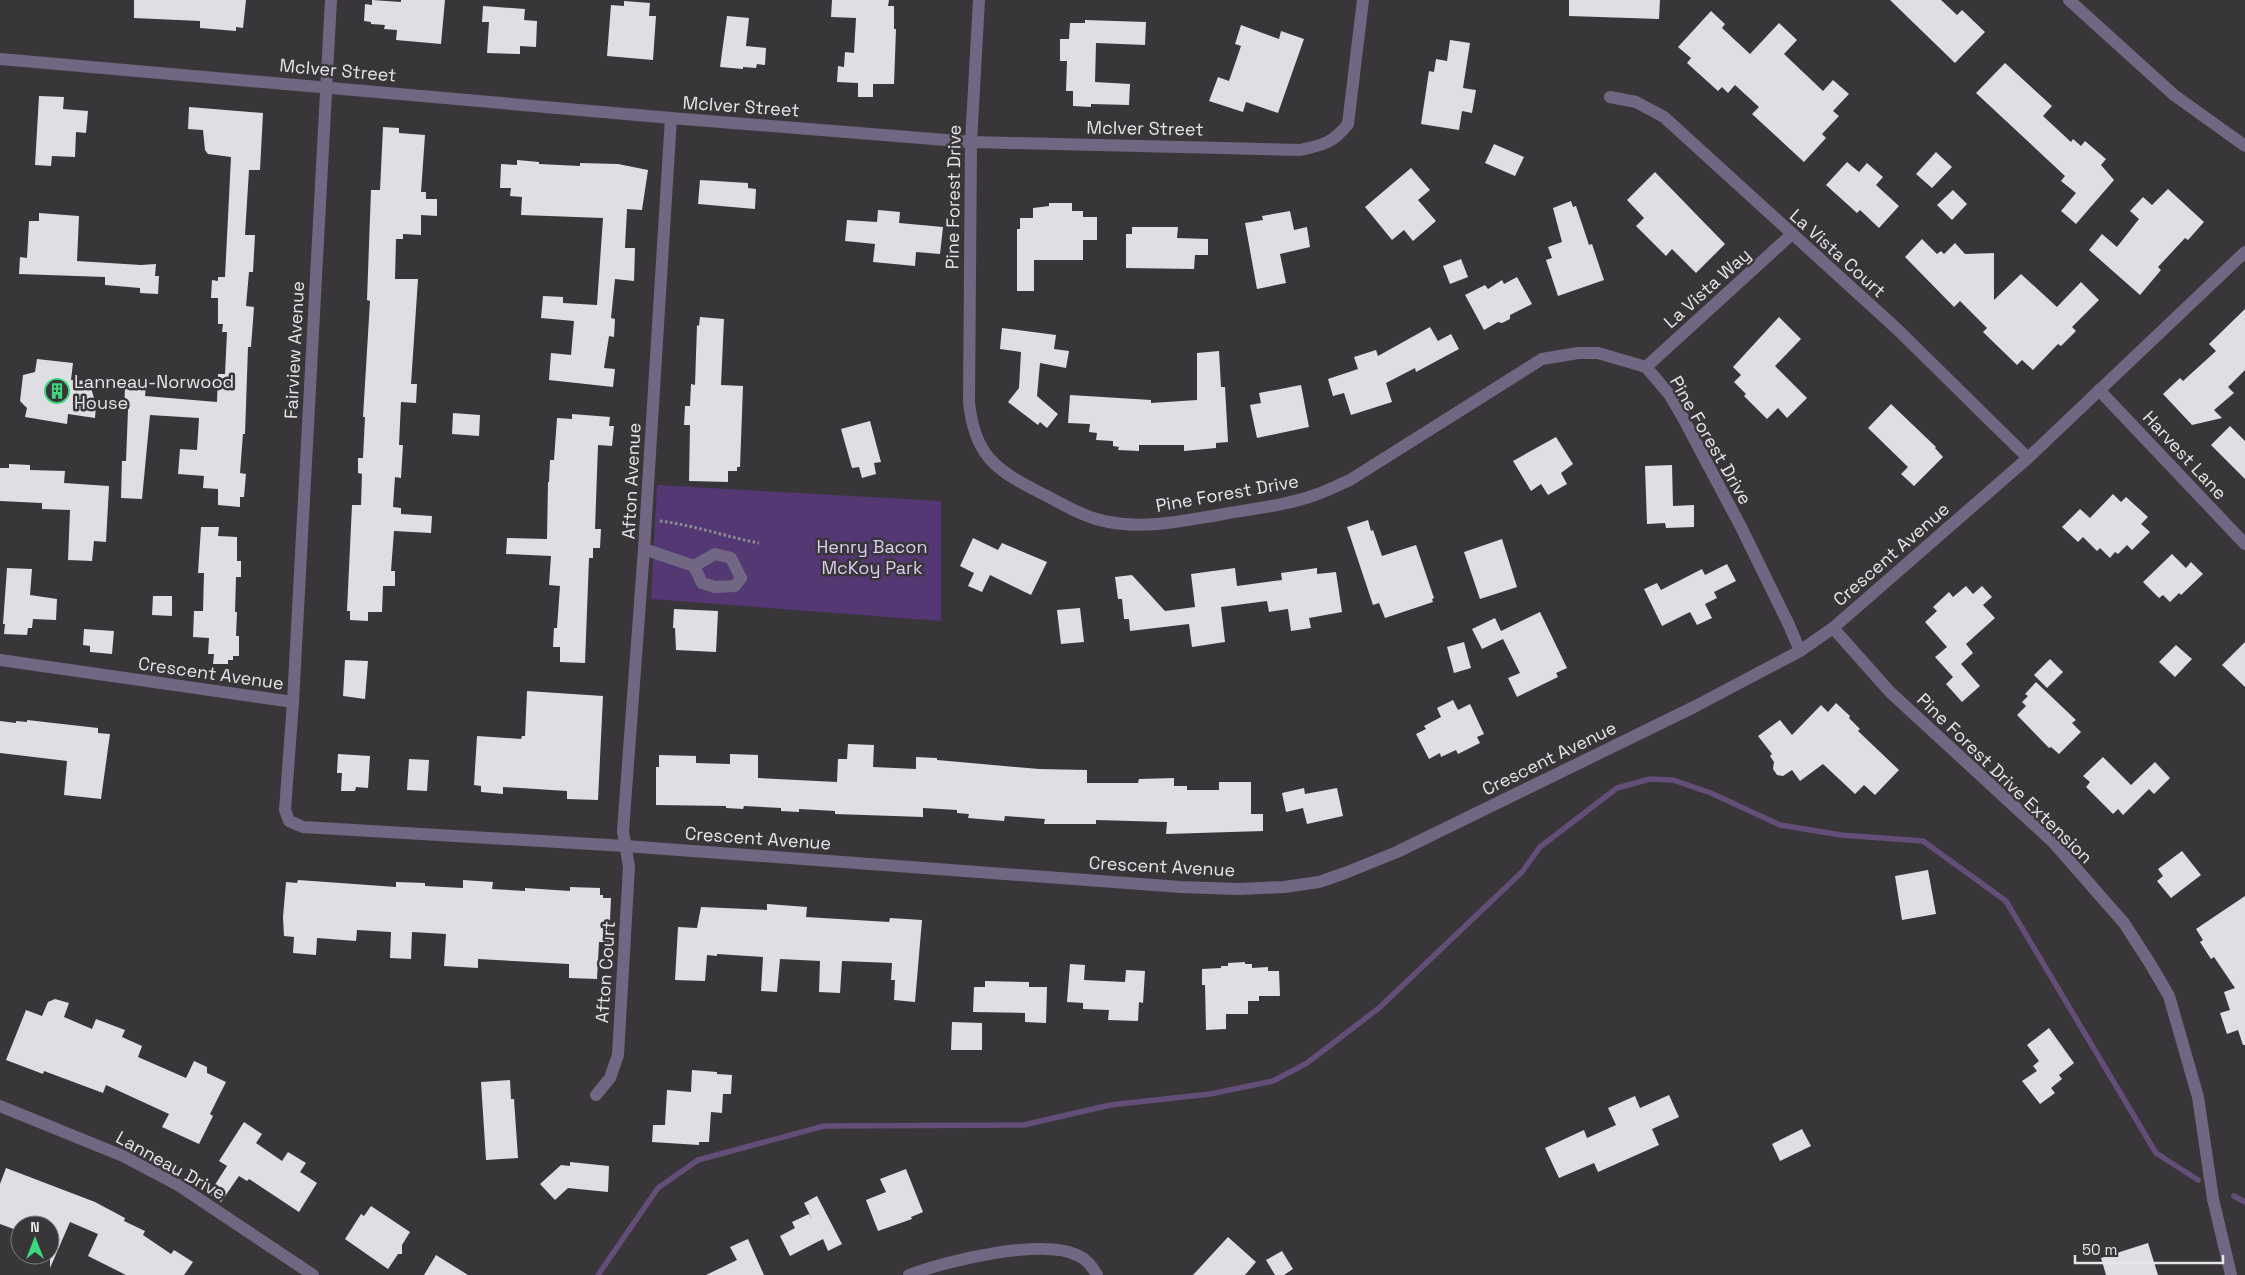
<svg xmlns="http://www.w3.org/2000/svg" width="2245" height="1275" font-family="'Space Grotesk',sans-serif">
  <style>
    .green { fill: #533873 }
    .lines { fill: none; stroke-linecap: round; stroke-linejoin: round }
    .stream { stroke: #624e77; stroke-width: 5.5 }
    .building { fill: #dfdee2 }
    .path { stroke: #8d8c8f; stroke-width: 3; stroke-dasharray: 2.5 2.5; stroke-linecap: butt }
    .minor { stroke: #726783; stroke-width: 12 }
    .labels { text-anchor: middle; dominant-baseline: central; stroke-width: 5; stroke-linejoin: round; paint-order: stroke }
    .street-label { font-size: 18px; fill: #e6e6e8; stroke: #383639 }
    .poi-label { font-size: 18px; fill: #e6e6e8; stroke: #383639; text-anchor: start }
    .park-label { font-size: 18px; fill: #dccef3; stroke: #383639 }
  </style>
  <rect width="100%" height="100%" fill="#383639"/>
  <polygon class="green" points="657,485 941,501 941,621 651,599"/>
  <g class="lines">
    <g class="stream">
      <polyline points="2234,1196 2245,1202"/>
      <polyline points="598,1275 658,1188 698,1160 824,1126 1024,1125 1110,1105 1210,1094 1273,1081 1307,1063 1379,1008 1522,872 1540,847 1617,788 1650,779 1673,780 1711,793 1780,825 1841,835 1923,841 2006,901 2156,1153 2198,1180"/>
    </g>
  </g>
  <g class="building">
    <polygon points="134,0 246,0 243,28 236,27 236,31 200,28 200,21 134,18"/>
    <polygon points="372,0 401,2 401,0 445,0 441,44 396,40 397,30 384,29 385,25 371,24 371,22 364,21 365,4 372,5"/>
    <polygon points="832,0 889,0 888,6 894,6 894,29 896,29 894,84 873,84 873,97 858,97 858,83 837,82 838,66 844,67 845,52 854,53 856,18 831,17"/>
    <polygon points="1569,0 1660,0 1659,19 1569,16"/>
    <polygon points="1890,0 1941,0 1957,15 1962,10 1985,32 1955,63"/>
    <polygon points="624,1 650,3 649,16 656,16 653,60 607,56 611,5 624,6"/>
    <polygon points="483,6 525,9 524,20 537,21 536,47 520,46 520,54 487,53 489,22 482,22"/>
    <polygon points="1711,11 1725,24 1722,28 1750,54 1779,23 1797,40 1784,54 1823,91 1833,80 1849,94 1833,111 1839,116 1822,134 1826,138 1804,162 1752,114 1759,107 1735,85 1728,93 1722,87 1718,91 1687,63 1691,58 1678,47"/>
    <polygon points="727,16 749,18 746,46 766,48 765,65 757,64 756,68 743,67 743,69 720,67"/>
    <polygon points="1085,20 1146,22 1145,45 1096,43 1095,82 1130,84 1129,105 1091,104 1091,107 1073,106 1073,91 1066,91 1067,61 1060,61 1060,39 1069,39 1070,23 1085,23"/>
    <polygon points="1241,25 1279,39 1281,31 1304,39 1278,113 1246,102 1243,112 1209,101 1218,77 1229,81 1241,46 1235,44"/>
    <polygon points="1450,40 1470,43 1463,88 1476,90 1472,113 1462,111 1459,130 1421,124 1429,71 1434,72 1436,59 1447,61"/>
    <polygon points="2005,63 2052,106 2043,116 2071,142 2073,139 2081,146 2085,141 2106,159 2101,165 2114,180 2076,224 2061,211 2076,193 2061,181 2065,176 1976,93"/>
    <polygon points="39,96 64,97 63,109 88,111 86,133 76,132 75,157 52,156 51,166 35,165"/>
    <polygon points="189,107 263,113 260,170 249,170 246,218 245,235 255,235 253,272 249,272 246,306 254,307 251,347 248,347 245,434 243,434 240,473 246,474 244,497 240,497 240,507 218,505 218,489 203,488 204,476 178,474 180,449 197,450 199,418 150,415 142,499 121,498 122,461 126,461 128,410 124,410 125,388 130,388 130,384 146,385 145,396 217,402 218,374 225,374 227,332 222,332 223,324 218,324 218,298 211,298 212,280 218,281 218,277 225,277 231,157 208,154 205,150 203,130 188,129"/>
    <polygon points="383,127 399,128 399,133 425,135 421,192 426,192 426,199 437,199 437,216 421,215 421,235 403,234 403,239 396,239 395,279 418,279 411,384 417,384 416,403 401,402 399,445 403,445 401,478 395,477 393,507 401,508 401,514 432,516 431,533 394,531 391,571 395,571 395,586 383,586 382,612 368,612 368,621 350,620 350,611 347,611 352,505 361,505 362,474 358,473 358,458 363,458 365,417 363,417 370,301 367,300 371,190 380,190"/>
    <polygon points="1494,144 1524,157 1515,176 1485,163"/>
    <polygon points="1936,152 1952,167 1932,188 1916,174"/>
    <polygon points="517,160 539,162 539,164 580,166 580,163 618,164 648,170 642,210 627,209 625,248 635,248 634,281 615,279 611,318 615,319 614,337 609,336 604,368 615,369 613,387 549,380 551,353 571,355 574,321 541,318 543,296 563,297 563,303 597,305 603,218 521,215 522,197 510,196 511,188 500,188 501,164 517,165"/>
    <polygon points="1847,162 1859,172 1867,163 1883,177 1876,185 1899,206 1879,228 1860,210 1857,213 1826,185"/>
    <polygon points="1411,168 1430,190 1418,200 1436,221 1413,241 1404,230 1392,240 1365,207"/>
    <polygon points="1655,172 1725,244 1696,273 1672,249 1666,256 1636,226 1644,218 1627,200"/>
    <polygon points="700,180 748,183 748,188 756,189 755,209 698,204"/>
    <polygon points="2168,189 2204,222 2188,240 2185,238 2158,267 2161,270 2140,295 2089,250 2102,234 2117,247 2139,219 2130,211 2143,197 2152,205"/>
    <polygon points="1953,190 1967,204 1952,220 1937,205"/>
    <polygon points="1571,201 1573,207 1576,206 1589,245 1592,244 1604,280 1558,296 1546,260 1552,258 1548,247 1562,242 1553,208"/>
    <polygon points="1049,203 1072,203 1072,211 1083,211 1083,217 1097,217 1097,240 1083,240 1083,260 1034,260 1034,291 1017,291 1017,229 1020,229 1020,218 1033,218 1033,208 1049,206"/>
    <polygon points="878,210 900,212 899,223 943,227 940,254 916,252 915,266 873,262 875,244 845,241 847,220 877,222"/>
    <polygon points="1290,211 1294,230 1307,227 1310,247 1280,254 1286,283 1257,289 1245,223 1263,220 1262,216"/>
    <polygon points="39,213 79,216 77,261 141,265 156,264 155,276 159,276 158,294 140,293 140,288 105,285 105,277 19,274 20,257 27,258 29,221 39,221"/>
    <polygon points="1132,227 1178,227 1177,238 1208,239 1208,255 1195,255 1194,269 1126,268 1126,234 1132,234"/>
    <polygon points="1922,239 1937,254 1941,251 1944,254 1955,243 1965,254 1994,253 1994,300 2021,274 2057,307 2081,282 2099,300 2072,327 2076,331 2061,346 2058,344 2033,370 2022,360 2017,365 1983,332 1987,328 1960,301 1954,307 1905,257"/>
    <polygon points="1461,259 1468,277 1450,284 1443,266"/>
    <polygon points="1517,277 1532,304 1510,315 1510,319 1502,323 1498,322 1484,330 1465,295 1485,285 1488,289 1502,280 1504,284"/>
    <polygon points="2245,309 2245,370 2228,387 2234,393 2214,410 2222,418 2192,425 2163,394 2180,378 2183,381 2216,351 2209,344"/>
    <polygon points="700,317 724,319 721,385 743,386 740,467 737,467 737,471 728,471 728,482 689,481 690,425 684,425 685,406 690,406 691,384 695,385 697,325 699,326"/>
    <polygon points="1779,317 1801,339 1775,366 1807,398 1787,418 1778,408 1767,419 1744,396 1746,394 1734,382 1741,375 1733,367"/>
    <polygon points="1430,327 1438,341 1451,334 1459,349 1416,372 1415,368 1386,383 1392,402 1351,415 1344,393 1333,396 1328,379 1358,369 1354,357 1376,350 1378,356"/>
    <polygon points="1002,328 1056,335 1054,349 1069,351 1066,368 1040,363 1037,396 1058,414 1047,428 1040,422 1038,425 1008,402 1019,388 1021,352 1000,349"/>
    <polygon points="1219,351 1221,387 1225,387 1228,442 1216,443 1216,448 1184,451 1184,445 1139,445 1139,451 1118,450 1119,447 1113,446 1113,441 1096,440 1097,433 1089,432 1090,424 1068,423 1070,395 1151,400 1151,403 1197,400 1197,353"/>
    <polygon points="37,359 73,363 71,380 89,381 96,405 95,418 68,414 67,424 25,417 27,408 20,401 23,375 35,372"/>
    <polygon points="1301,385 1309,427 1257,438 1250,405 1261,403 1259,393"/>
    <polygon points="1891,404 1936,447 1935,448 1943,457 1914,486 1901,474 1908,467 1868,428"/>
    <polygon points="453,413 480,415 479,436 452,434"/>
    <polygon points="572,414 610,417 609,426 614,426 612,446 598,445 595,529 601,529 600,548 593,548 593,558 589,558 585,663 560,662 560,647 553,647 554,628 557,628 560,586 549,585 551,556 506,554 507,538 547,539 548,482 549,482 550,460 554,460 557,418 572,419"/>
    <polygon points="870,421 881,462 874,463 876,474 862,478 859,467 852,468 841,429"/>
    <polygon points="2230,426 2245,441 2245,479 2211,445"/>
    <polygon points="1556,437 1573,464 1561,473 1567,484 1548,495 1541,484 1531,491 1513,461"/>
    <polygon points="9,464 30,465 30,470 65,471 64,483 109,486 106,542 94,541 92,561 68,560 70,510 42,509 42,503 0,501 0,468 9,468"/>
    <polygon points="1672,465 1673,506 1694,505 1694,527 1666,528 1665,523 1647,524 1645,466"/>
    <polygon points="2113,494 2121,502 2126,497 2148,517 2141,524 2150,532 2132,550 2127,545 2118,554 2115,552 2110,558 2100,548 2097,551 2083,537 2078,542 2062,527 2080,509 2090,518"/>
    <polygon points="1368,520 1371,531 1373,530 1382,556 1416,545 1434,598 1432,599 1433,602 1385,618 1379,603 1373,605 1347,527"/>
    <polygon points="201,527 219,527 218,536 237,537 237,561 241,561 241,577 236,577 235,612 237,612 236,636 239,636 239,656 233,656 233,660 228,660 228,664 213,664 214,654 208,654 209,638 193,637 194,611 203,611 204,573 198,573"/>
    <polygon points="973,538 998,550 1002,543 1047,562 1031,595 990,575 982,592 968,586 974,573 960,566"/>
    <polygon points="1502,539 1517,587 1480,599 1464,552"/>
    <polygon points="2172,554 2186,568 2191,562 2203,574 2181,595 2179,593 2170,602 2163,595 2159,598 2143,582"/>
    <polygon points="1727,564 1736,581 1714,592 1717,598 1705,604 1712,618 1697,625 1690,612 1662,626 1644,589 1657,583 1661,590 1702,569 1705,575"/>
    <polygon points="7,568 32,569 30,595 57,599 56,620 33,619 32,628 28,628 27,635 4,634 5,624 3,624"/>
    <polygon points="1235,568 1237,586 1282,580 1281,573 1317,568 1317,574 1336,572 1342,612 1309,618 1311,628 1291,631 1288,609 1269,612 1267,601 1221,607 1225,642 1192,647 1189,624 1130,631 1129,619 1124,619 1122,599 1118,599 1115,577 1132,575 1165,611 1195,607 1191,574"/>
    <polygon points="1966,586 1973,594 1982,586 1992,597 1983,605 1995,618 1966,644 1973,653 1961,664 1980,686 1962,702 1946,684 1953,677 1935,657 1947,647 1925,622 1937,611 1933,607 1949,592 1953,597"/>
    <polygon points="153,596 172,596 172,616 152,615"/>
    <polygon points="1080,608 1084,642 1061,644 1057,610"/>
    <polygon points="674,609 718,611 716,652 676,650 675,628 673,628"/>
    <polygon points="1540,612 1567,668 1556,673 1558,677 1517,697 1508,678 1520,673 1503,639 1482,649 1472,629 1495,618 1501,631"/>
    <polygon points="84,629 114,631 112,654 90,652 90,646 83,645"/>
    <polygon points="1464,642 1471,668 1454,673 1447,647"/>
    <polygon points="2245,642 2245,687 2222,665"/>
    <polygon points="2176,645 2192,659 2175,677 2159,662"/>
    <polygon points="2050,659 2063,672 2047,688 2034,675"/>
    <polygon points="345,660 368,661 365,699 343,696"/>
    <polygon points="2036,682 2076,720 2072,723 2081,732 2059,754 2051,747 2049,748 2017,715 2026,706 2022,702 2028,696 2025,694"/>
    <polygon points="527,691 603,696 598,800 567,799 567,791 503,787 503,794 481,792 481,786 474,785 477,736 521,739 522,736 525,736"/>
    <polygon points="1453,700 1458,710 1470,704 1484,734 1477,737 1480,743 1458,754 1456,750 1441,757 1440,753 1429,759 1416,734 1426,729 1424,726 1441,717 1437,708"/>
    <polygon points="1836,703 1850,716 1849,718 1860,729 1858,731 1899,770 1875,795 1864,785 1855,794 1823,764 1800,781 1792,770 1783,776 1777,775 1773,769 1774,762 1770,756 1772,754 1758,736 1780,720 1792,735 1821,705 1828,712"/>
    <polygon points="27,720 98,728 98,733 110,734 101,799 64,795 67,761 0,753 0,721 16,723 16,721 27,722"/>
    <polygon points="848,744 874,745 873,767 916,769 916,757 937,758 937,760 1039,769 1087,770 1087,783 1138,783 1139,779 1174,778 1174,786 1187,786 1187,790 1219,790 1219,782 1251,782 1251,814 1263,814 1263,831 1166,834 1167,822 1096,820 1096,824 1044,824 1045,819 1005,816 1004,821 968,818 969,814 957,813 957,810 923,808 923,817 835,814 835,811 799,809 799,812 781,811 781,808 744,806 743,809 726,808 726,806 656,805 656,767 659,767 659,755 696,756 696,763 730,764 730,754 758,755 758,778 837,782 838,759 847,759"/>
    <polygon points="338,754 370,756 368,788 356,787 355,791 341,791 342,773 337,773"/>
    <polygon points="2103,757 2131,785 2155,762 2170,778 2154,794 2149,789 2123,815 2118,809 2113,814 2086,787 2090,782 2083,776"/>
    <polygon points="409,759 429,760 427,791 407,790"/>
    <polygon points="1304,788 1305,794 1337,788 1343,816 1307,824 1303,808 1286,812 1282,793"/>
    <polygon points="2182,851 2201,875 2171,898 2157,881 2163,876 2158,869"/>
    <polygon points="1928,870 1936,914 1902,920 1895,876"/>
    <polygon points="298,880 396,887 396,882 425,883 425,886 463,888 463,880 493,882 492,889 525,891 525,888 570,891 570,887 600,888 600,895 603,895 603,898 611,898 609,942 599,942 597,979 569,978 569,964 478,959 478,968 444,966 446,934 412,932 411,959 390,958 391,932 357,930 356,941 317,938 316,955 293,953 294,937 284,936 283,917 286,882 297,883"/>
    <polygon points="2245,896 2245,1045 2243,1045 2238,1030 2227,1034 2220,1013 2230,1010 2224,992 2235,988 2214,957 2211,959 2200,942 2203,940 2196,929"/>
    <polygon points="767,904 807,907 806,917 889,922 890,918 922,920 915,1002 894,1000 895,980 891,980 892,963 842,961 840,993 819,992 820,961 780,959 777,992 761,991 763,957 717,954 717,956 707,955 705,981 675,980 678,927 697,928 701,907 767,910"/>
    <polygon points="1245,962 1245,964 1252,964 1252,968 1268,967 1268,971 1279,971 1280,996 1259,996 1259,1001 1248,1001 1248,1014 1226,1014 1226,1029 1206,1030 1205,985 1202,985 1202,969 1221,968 1221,966 1228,966 1228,963"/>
    <polygon points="1070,964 1085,965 1084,980 1125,982 1126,970 1145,971 1143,1003 1139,1002 1138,1021 1108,1020 1109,1010 1083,1009 1083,1003 1067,1002"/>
    <polygon points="985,981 1029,982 1029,987 1047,987 1046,1023 1025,1022 1025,1013 973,1012 974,987 985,987"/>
    <polygon points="55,999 69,1003 64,1017 92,1029 96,1019 125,1030 122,1037 142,1046 138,1057 186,1078 194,1061 207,1067 207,1073 226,1082 210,1114 213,1116 199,1144 162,1127 169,1114 106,1085 103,1093 44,1071 43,1074 6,1060 26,1010 42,1016 48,1002"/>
    <polygon points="952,1022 982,1023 982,1050 951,1050"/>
    <polygon points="2049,1028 2074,1063 2059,1075 2062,1079 2051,1088 2055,1093 2040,1104 2022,1081 2037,1071 2033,1066 2039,1061 2027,1045"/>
    <polygon points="692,1070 717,1072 717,1074 732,1075 731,1094 723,1094 722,1113 711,1112 709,1142 699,1142 699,1145 652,1142 653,1125 665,1125 667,1090 691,1092"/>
    <polygon points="510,1080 511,1099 514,1099 518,1158 486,1160 481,1082"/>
    <polygon points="1669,1095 1679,1117 1652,1129 1659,1145 1598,1172 1594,1163 1559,1178 1545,1148 1584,1130 1587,1138 1616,1125 1608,1108 1635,1096 1640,1108"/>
    <polygon points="244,1122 262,1134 256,1143 282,1161 288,1152 306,1163 300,1172 317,1183 299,1212 249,1179 247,1181 239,1176 221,1202 209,1194 227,1166 219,1161"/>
    <polygon points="1802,1129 1811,1146 1780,1161 1772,1144"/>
    <polygon points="570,1162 609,1166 608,1192 568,1188 555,1200 540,1184 561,1165 570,1166"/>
    <polygon points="6,1168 95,1202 125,1218 124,1221 145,1231 143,1235 171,1254 174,1250 193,1262 184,1275 126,1275 88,1256 98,1234 70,1222 50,1268 50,1225 20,1225 19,1231 0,1224 0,1184"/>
    <polygon points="906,1169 923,1212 911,1217 912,1219 878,1231 866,1200 886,1192 880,1179"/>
    <polygon points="817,1196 842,1244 828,1251 823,1239 790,1256 780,1236 795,1228 792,1222 809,1214 812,1219 804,1203"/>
    <polygon points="371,1206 410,1232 402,1245 402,1254 398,1254 388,1269 345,1239 361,1214 364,1216"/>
    <polygon points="1228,1237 1256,1262 1245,1275 1193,1275"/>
    <polygon points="748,1239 764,1275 706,1275 737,1260 730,1247"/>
    <polygon points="2148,1243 2158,1275 2106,1275 2101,1258"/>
    <polygon points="1282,1251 1293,1269 1284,1275 1275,1275 1266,1260"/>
    <polygon points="436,1255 468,1275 424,1275"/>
  </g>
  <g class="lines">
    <path class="path" d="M 660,521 C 694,525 726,537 759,543"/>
    <g class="minor">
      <path d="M 979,0 L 971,142 L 969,402 C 974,454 995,470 1039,492 C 1061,503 1084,518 1109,522 C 1146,529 1182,521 1218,515 C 1250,509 1284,506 1315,495 C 1327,491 1338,485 1350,480 L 1542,359 L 1578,353 L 1598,353 L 1646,367 L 1669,394 L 1682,416 L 1741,527 L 1789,625 L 1800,651"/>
      <polyline points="2069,0 2174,95 2245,146"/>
      <path d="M 0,59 L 671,118 L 971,142 L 1300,150 C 1323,145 1333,143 1348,124 L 1363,0"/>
      <polyline points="1610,97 1636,102 1664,117 1897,329 2028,458"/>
      <polyline points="1646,367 1792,234"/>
      <polyline points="2099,390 2245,544"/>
      <polyline points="644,549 694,566 702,583 715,587 735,586 741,578 731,558 715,554 694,566"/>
      <polyline points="1833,628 1890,692 2053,842 2124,923 2151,965 2169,996 2198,1097 2213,1199 2231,1275"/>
      <polyline points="0,660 293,702 285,810 289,821 303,827 625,846 1181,887 1239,889 1284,887 1319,882 1345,873 1397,852 1694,707 1800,651 1833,628 2028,458 2245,252"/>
      <polyline points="293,702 331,0"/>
      <polyline points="596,1095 610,1078 618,1055 629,867 623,831 644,549 671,118"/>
      <polyline points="0,1106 123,1156 178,1185 313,1275"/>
      <path d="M 909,1275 C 945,1261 1044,1237 1079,1256 C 1088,1260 1092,1267 1097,1275"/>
    </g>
  </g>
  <defs>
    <symbol id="building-ring" viewBox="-11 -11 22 22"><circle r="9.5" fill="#383639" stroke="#3ed77d" stroke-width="1.5"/><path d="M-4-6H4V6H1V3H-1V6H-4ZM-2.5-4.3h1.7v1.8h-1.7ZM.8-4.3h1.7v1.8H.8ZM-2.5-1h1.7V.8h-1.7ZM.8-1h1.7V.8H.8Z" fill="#3ed77d"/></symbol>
  </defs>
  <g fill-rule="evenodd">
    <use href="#building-ring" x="43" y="377" width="28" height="28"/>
  </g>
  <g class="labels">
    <g class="street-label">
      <text transform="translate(338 70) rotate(5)">McIver Street</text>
      <text transform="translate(741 106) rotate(4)">McIver Street</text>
      <text transform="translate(1145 128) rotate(1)">McIver Street</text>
      <text transform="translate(953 197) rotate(-89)">Pine Forest Drive</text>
      <text transform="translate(1838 253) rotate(42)">La Vista Court</text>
      <text transform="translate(1707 288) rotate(-42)">La Vista Way</text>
      <text transform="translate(294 350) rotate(-87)">Fairview Avenue</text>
      <text transform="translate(1711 440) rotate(60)">Pine Forest Drive</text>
      <text transform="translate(2185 455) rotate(47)">Harvest Lane</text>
      <text transform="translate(631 481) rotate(-87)">Afton Avenue</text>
      <text transform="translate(1227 493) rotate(-10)">Pine Forest Drive</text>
      <text transform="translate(1891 554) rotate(-41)">Crescent Avenue</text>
      <text transform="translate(211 673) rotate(8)">Crescent Avenue</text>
      <text transform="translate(1549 758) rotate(-26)">Crescent Avenue</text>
      <text transform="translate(2005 778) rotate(44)">Pine Forest Drive Extension</text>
      <text transform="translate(758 838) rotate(4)">Crescent Avenue</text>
      <text transform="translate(1162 866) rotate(3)">Crescent Avenue</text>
      <text transform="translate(605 972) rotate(-86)">Afton Court</text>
      <text transform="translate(171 1165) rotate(29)">Lanneau Drive</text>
    </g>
    <g class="poi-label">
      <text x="74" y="381">Lanneau-Norwood<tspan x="74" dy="21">House</tspan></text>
    </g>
    <g class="park-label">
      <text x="872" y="546">Henry Bacon<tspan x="872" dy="21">McKoy Park</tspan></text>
    </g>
  </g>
  <g transform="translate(35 1240)"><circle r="24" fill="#383639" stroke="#7e7c7f"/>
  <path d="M0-4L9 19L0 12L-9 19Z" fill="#3ed77d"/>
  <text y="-8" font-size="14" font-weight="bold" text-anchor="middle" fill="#e6e6e8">N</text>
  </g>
  <path d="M2075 1255v8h148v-8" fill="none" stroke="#e6e6e8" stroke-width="2.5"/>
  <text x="2082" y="1255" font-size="15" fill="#e6e6e8" stroke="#383639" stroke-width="4" paint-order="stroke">50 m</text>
</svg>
